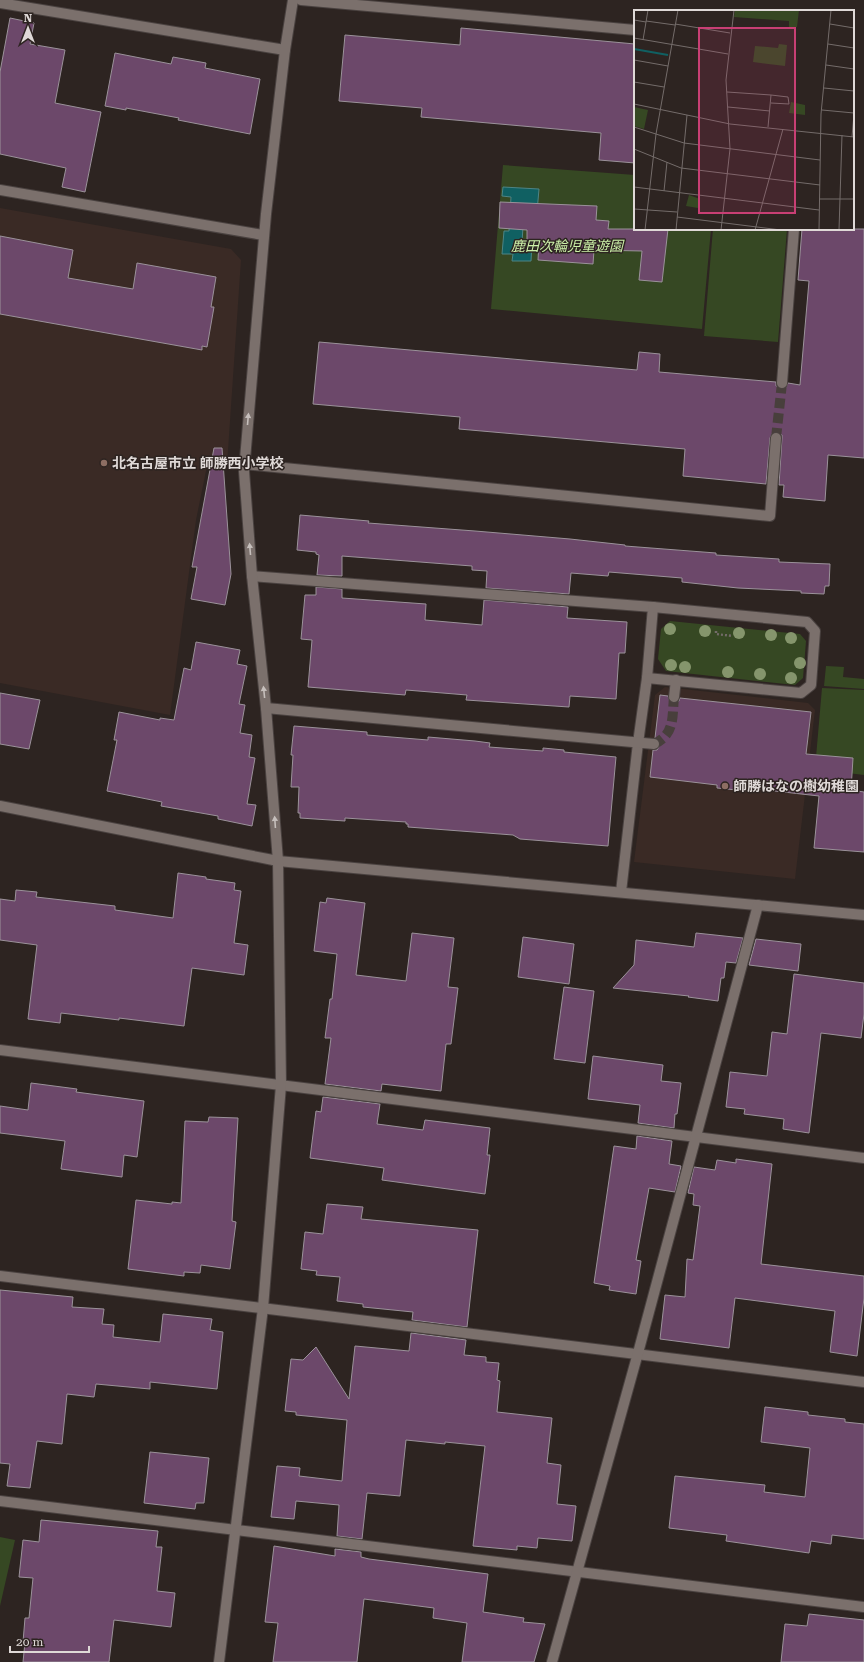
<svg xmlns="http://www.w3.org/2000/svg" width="864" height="1662" font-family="'Roboto Serif','Noto Sans JP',serif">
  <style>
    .built { fill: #3a2a25 }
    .green { fill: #364823 }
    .water { fill: #106062; stroke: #4e8485 }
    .building { fill: #6c486a; stroke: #9b929a }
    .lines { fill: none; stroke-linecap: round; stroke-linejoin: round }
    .minor-tunnel { stroke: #483f3c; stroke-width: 10; stroke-dasharray: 10 5; stroke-linecap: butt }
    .minor-casing { stroke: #4a4240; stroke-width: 12 }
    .path { stroke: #736b69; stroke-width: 2.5; stroke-dasharray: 2 2; stroke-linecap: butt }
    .minor { stroke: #7b706c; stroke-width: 10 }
    .tree { fill: #85956c }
    .oneway { fill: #c6bfbc }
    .education-dot { fill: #8d6e63; stroke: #2d2421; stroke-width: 1.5 }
    .labels { text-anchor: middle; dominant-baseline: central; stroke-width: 3; stroke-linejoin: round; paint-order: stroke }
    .park-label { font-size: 14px; font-style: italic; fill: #cdf1a9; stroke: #2d2421 }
    .poi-label { font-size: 14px; font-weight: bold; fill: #dfd9d7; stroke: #2d2421; text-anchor: start }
    .inset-river { fill: none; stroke: #106062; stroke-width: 2 }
    .inset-road { fill: none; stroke: #746c6a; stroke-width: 1 }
    .view { fill: #c83f74; fill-opacity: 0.15; stroke: #c83f74; stroke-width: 2 }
    .inset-edge { fill: none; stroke: #dfd9d7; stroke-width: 2 }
  </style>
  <rect width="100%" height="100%" fill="#2d2421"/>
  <g class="built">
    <polygon points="0,208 231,249 241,260 227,465 208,461 196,520 170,715 0,683"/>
    <polygon points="665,687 808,703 815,710 795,879 634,862 655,695"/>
  </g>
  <g class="green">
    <polygon points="503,165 635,175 635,229 711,229 702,329 491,309"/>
    <polygon points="713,229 787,229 778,342 704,336"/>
    <polygon points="670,621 800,634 806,641 803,678 795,685 666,671 658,659 661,629"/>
    <polygon points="826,666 844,667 843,677 864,679 864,689 824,686"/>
    <polygon points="822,688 864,690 864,775 815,769"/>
    <polygon points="0,1537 15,1540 0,1606"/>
  </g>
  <polygon class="water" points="503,187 539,189 537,212 524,212 522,242 532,243 531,261 512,261 513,254 502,254 504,231 509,231 511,197 502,196"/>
  <g class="building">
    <polygon points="10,18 34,23 30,44 65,50 55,103 101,112 85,192 62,187 66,168 0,154 0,72"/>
    <polygon points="461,28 635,44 635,163 599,160 601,133 421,117 422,108 339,101 345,35 460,45"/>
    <polygon points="115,53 171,64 173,57 206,63 205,68 260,79 250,134 178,120 179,118 126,108 126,110 105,106"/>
    <polygon points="500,202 597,206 596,220 609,221 608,229 668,229 662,282 639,280 642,251 594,250 593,264 538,260 539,242 527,241 527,230 499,228"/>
    <polygon points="802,229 864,229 864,458 828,455 825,501 783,497 784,485 779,485 782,438 782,435 777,432 773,432 770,438 766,484 683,476 685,449 459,429 460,417 313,404 319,342 637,370 639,352 660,354 659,372 776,382 776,386 781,389 785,389 788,383 800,385 809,281 798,280"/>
    <polygon points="0,236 73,250 68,278 133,289 137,263 216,277 211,307 214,307 207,347 202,346 202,350 0,314"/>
    <polygon points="214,448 222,448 231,574 225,605 191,599 197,567 192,567"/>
    <polygon points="300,515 369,521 368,523 475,531 570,539 625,545 625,546 716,553 716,555 779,559 779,562 830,564 829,586 825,586 824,594 801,593 801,591 738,588 682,582 682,578 609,572 608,576 571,573 569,594 486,588 487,571 472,570 472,566 342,556 342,576 317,575 319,555 316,554 316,552 297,550"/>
    <polygon points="316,587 342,589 342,598 426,604 425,620 482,625 484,600 568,607 567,618 627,622 625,653 619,653 616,699 570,696 569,707 466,700 467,695 406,690 405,695 308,687 312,640 301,639 305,595 316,595"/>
    <polygon points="196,642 240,650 237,664 247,666 239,704 245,705 240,733 252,735 249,757 255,758 247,804 256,805 252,826 218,819 218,816 161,806 162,802 107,791 117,740 114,740 119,712 160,720 160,718 174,720 184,668 191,670"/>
    <polygon points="0,693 40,700 29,749 0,744"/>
    <polygon points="660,695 668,696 670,702 674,703 679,701 680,698 811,712 806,754 853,758 851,790 864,792 864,852 814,848 819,796 748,788 747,791 717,788 717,785 650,777 653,750 657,750 660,745 660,741 655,738"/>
    <polygon points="294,726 367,732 367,735 428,740 428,737 475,741 490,743 489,747 543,751 543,748 564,750 564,752 616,757 608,846 520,839 513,835 408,827 408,824 406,824 406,822 345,818 345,821 300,818 300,813 298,813 299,787 291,787 293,755 291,755"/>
    <polygon points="178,873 206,877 206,879 235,883 234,890 241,891 234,943 248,945 244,975 192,968 184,1026 119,1018 119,1020 61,1013 60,1023 28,1019 37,945 0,940 0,899 15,901 16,890 37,892 36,897 115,906 115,910 173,918"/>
    <polygon points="327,898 365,903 356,975 406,981 412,933 454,938 448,987 458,988 451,1044 446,1044 441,1091 382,1084 381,1091 325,1084 331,1038 325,1038 330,999 332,999 337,954 314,951 320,902 326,903"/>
    <polygon points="696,933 743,938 736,963 726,962 724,978 721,978 718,1001 688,997 689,996 613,988 634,965 636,940 694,947"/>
    <polygon points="523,937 574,944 569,984 518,977"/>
    <polygon points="756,939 801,944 798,971 749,965"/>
    <polygon points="794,974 864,983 864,1014 861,1038 821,1033 809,1133 783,1129 784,1119 744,1114 745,1109 726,1107 730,1072 767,1076 772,1032 787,1034"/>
    <polygon points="564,987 594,991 585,1063 554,1059"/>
    <polygon points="593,1056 663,1065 661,1081 681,1083 677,1114 675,1114 674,1128 638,1123 640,1105 588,1099"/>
    <polygon points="31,1083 77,1089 76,1092 144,1101 137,1157 124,1155 122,1177 61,1169 65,1141 0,1133 0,1106 28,1110"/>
    <polygon points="323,1097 380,1104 377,1124 423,1130 425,1120 490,1128 487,1155 490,1155 485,1194 382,1180 384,1168 310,1158 316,1111 321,1112"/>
    <polygon points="209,1117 238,1118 232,1221 236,1222 230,1269 201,1265 200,1273 184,1272 184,1276 128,1269 136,1200 172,1204 172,1202 181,1203 185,1121 208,1122"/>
    <polygon points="637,1136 672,1141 669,1164 681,1166 675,1192 649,1188 636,1260 641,1261 636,1294 609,1290 610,1286 594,1283 614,1146 636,1149"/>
    <polygon points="736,1159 772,1164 761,1264 864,1276 864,1298 857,1356 830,1352 835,1311 735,1298 729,1348 660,1339 665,1295 685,1297 687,1259 693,1260 700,1206 693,1205 694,1194 688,1193 694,1167 715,1170 717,1160 736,1163"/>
    <polygon points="327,1204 363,1207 361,1219 478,1230 467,1327 412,1320 413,1312 363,1307 363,1304 337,1301 340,1277 316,1275 317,1271 301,1269 305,1232 323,1234"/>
    <polygon points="0,1290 73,1297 72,1307 104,1309 102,1324 114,1325 113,1337 160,1342 163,1314 212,1319 210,1330 223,1332 217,1389 150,1382 150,1389 96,1384 94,1397 67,1394 62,1444 37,1441 30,1488 7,1486 10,1464 0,1463"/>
    <polygon points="411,1333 466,1340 464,1355 486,1357 486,1362 499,1363 497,1380 500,1381 497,1412 552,1418 547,1463 561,1465 557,1504 576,1506 572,1541 538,1538 537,1548 517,1546 517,1550 473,1546 485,1446 445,1442 445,1444 406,1440 400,1496 367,1493 362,1539 337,1536 339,1505 296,1501 294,1519 271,1517 277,1466 300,1468 299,1476 342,1481 347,1420 296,1415 296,1412 285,1411 291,1359 303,1360 316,1347 349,1399 355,1346 409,1351"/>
    <polygon points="765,1407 808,1412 808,1415 845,1419 845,1422 864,1424 864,1539 832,1535 831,1544 811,1541 809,1553 726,1541 727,1535 669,1528 675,1476 765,1485 764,1492 805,1497 810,1448 761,1442"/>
    <polygon points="150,1452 209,1458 204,1503 196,1503 195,1509 144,1503"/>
    <polygon points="41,1520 158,1531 156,1547 162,1547 157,1591 175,1593 171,1627 114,1620 109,1662 23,1662 25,1642 23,1642 25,1618 29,1618 33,1578 19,1577 23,1540 39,1542"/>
    <polygon points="274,1546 335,1556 335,1549 361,1552 361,1557 369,1559 488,1574 483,1612 524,1618 523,1622 545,1624 534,1662 462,1662 467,1623 433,1618 434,1608 364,1599 357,1662 273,1662 278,1623 265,1622"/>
    <polygon points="809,1614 864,1620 864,1662 781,1662 785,1624 807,1626"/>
  </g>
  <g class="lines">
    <g class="minor-tunnel">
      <polyline points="776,438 782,383"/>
      <path d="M 654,744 C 675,734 672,718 674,697"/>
    </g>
    <defs>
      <g id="minor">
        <polyline points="301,0 635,30"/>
        <polyline points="0,3 285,50"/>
        <polyline points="0,190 263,235"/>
        <polyline points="782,383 794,229"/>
        <polyline points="244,464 770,516 776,438"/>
        <polyline points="252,576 653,607 647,678 638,743 621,892"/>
        <polyline points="647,678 801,693 811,685 815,631 807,622 653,607"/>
        <polyline points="674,697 676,680"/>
        <polyline points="266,708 654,744"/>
        <polyline points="0,806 278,861 864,915"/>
        <polyline points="0,1050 864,1158"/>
        <polyline points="0,1276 864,1382"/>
        <polyline points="0,1501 864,1607"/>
        <polyline points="219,1662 263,1308 281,1085 278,861 266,708 252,576 244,471 266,214 285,50 293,0"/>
        <polyline points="552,1662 638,1353 758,905"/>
      </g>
    </defs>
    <use href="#minor" class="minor-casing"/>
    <polyline class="path" points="716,631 716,634 732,636"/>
    <use href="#minor" class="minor"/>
  </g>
  <g class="tree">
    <circle cx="670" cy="629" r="6"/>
    <circle cx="705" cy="631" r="6"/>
    <circle cx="739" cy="633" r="6"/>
    <circle cx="771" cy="635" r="6"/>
    <circle cx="791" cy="638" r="6"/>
    <circle cx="800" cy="663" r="6"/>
    <circle cx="671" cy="665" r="6"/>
    <circle cx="685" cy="667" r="6"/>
    <circle cx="728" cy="672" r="6"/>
    <circle cx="760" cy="674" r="6"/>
    <circle cx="791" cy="678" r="6"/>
  </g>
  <defs><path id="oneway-solid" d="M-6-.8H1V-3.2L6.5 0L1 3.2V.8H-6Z"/></defs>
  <g class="oneway">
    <use href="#oneway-solid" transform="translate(248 419) rotate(-85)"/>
    <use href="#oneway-solid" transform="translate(250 549) rotate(-95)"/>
    <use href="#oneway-solid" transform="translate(264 692) rotate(-96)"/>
    <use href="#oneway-solid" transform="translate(275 822) rotate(-94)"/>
  </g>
  <g class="education-dot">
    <circle cx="104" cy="463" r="4"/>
    <circle cx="725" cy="786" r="4"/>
  </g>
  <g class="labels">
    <g class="park-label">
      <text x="567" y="246">鹿田次輪児童遊園</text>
    </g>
    <g class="poi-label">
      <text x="112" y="463">北名古屋市立 師勝西小学校</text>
      <text x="733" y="786">師勝はなの樹幼稚園</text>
    </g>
  </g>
  <g transform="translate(634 10)">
    <rect width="220" height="220" fill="#2d2421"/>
    <path d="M 101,0 L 165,0 L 163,17 L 155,18 L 155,11 L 100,7 ZM 145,34 L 153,35 L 151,56 L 119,52 L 121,36 L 144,38 ZM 157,92 L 171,95 L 171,105 L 155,103 ZM 0,97 L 14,100 L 10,119 L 0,116 ZM 55,185 L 66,189 L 64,198 L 52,196 Z" fill="#364823"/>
    <path class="inset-river" d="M 0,39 L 34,45"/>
    <path class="inset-road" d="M 0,10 L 12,12M 12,11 L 41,15M 41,14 L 96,23M 196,14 L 220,18M 0,28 L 94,44M 9,30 L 14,0M 194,34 L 220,38M 0,50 L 34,56M 192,55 L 220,59M 0,72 L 30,77M 190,78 L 220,81M 93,82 L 137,85 L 134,117M 137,93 L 155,94 L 154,87 L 137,85M 0,94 L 96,114 L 220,127M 94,97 L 136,101M 188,100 L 220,103M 0,117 L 50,133 L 186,150M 218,127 L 220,104M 0,139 L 47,158 L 186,175M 0,177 L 185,200M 30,181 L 33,152M 185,189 L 220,189M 0,199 L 43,202M 43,207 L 147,220M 11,220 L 22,124 L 44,0M 42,220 L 53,105M 87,220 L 96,139 L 92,70 L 100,0M 121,220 L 149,119M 185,220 L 187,104 L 197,0M 205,220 L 208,125"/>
    <path class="view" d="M 65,18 L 161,18 L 161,203 L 65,203 Z"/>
    <rect width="220" height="220" class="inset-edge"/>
  </g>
  <g transform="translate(28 28)" stroke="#2d2421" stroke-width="3" paint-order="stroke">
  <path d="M0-3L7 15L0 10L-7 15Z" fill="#dfd9d7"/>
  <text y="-6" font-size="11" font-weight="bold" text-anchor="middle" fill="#dfd9d7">N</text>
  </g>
  <path d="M10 1646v6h79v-6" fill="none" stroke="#dfd9d7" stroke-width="2"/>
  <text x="16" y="1646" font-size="12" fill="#dfd9d7" stroke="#2d2421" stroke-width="3" paint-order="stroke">20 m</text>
</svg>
